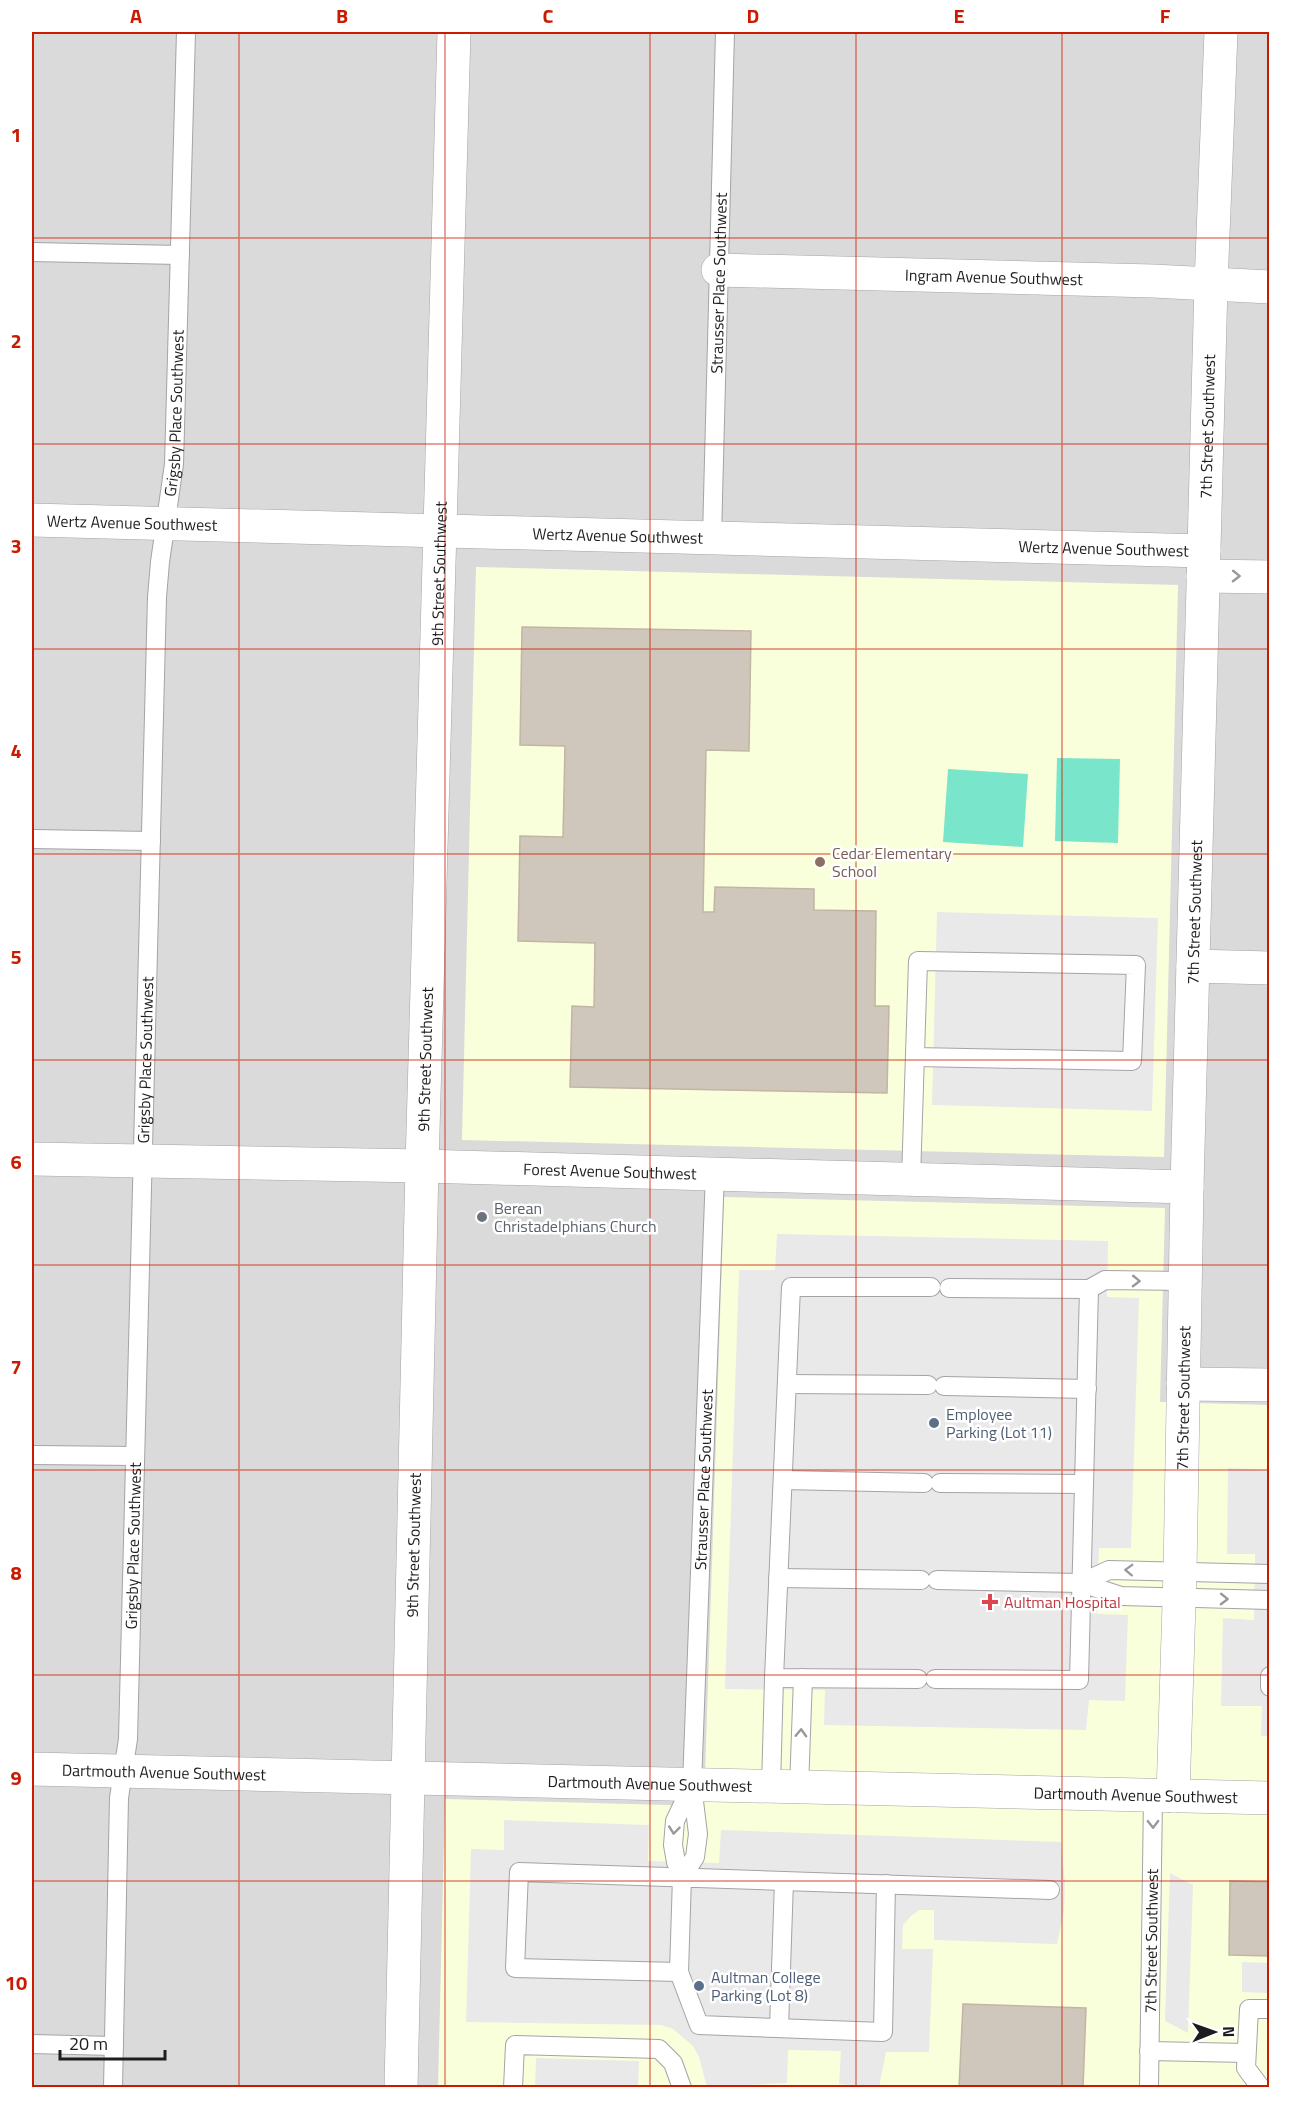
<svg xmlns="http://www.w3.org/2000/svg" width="1301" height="2119" font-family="'Titillium Web',sans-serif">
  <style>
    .residential { fill: #dbdada }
    .education { fill: #faffdb }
    .pitch { fill: #79e5ca }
    .parking { fill: #e9e9e9 }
    .building { fill: #cfc7bb; stroke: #c2b5a3; stroke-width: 1.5 }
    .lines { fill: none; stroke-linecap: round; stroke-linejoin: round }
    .service-casing { stroke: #a4a4a4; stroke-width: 20 }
    .minor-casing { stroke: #a4a4a4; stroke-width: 34 }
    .tertiary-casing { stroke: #a4a4a4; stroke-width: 34 }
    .service { stroke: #fff; stroke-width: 18 }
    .minor { stroke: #fff; stroke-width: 33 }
    .tertiary { stroke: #fff; stroke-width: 33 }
    .oneway { stroke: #999 }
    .grid { fill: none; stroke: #ca1b00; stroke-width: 1.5; stroke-opacity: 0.55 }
    .education-dot { fill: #8d6e63; stroke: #fff; stroke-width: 2 }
    .worship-dot { fill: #6b7280; stroke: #fff; stroke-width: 2 }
    .service-dot { fill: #5c6f8a; stroke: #fff; stroke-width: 2 }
    .health-dot { fill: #e0444e; stroke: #fff; stroke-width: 2 }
    .labels { text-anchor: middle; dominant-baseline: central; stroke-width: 5; stroke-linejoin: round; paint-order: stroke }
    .street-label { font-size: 16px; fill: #1d1d1d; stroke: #fff }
    .education-label { font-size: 16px; fill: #785e54; stroke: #fff; text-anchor: start }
    .worship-label { font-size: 16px; fill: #5b616d; stroke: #fff; text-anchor: start }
    .service-label { font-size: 16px; fill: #4e5e75; stroke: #fff; text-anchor: start }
    .health-label { font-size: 16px; fill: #be3a42; stroke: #fff; text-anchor: start }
    .neatline { fill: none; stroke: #ca1b00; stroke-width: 2 }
    .grid-label { font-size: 20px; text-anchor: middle; font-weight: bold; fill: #ca1b00 }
  </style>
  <rect width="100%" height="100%" fill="#efede2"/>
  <rect class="residential" x="32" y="32" width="1237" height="2055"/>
  <g class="education">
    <polygon points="476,567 1178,585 1164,1157 462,1140"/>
    <polygon points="724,1197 1165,1208 1160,1402 1269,1405 1269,2087 438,2088 445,1799 704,1806"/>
  </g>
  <g class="pitch">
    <polygon points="1057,758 1120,759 1118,843 1055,841"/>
    <polygon points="948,769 1028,774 1023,847 943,842"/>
  </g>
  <g class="parking">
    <polygon points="937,912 1158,918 1152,1111 932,1105"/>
    <polygon points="777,1234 1108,1241 1107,1297 1139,1298 1131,1548 1099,1548 1097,1614 1128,1615 1125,1701 1089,1700 1086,1730 824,1725 825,1690 725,1689 739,1270 775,1270"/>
    <polygon points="1269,1449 1269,1736 1261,1736 1262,1706 1221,1706 1223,1618 1254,1620 1255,1554 1227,1554 1228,1468 1268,1470"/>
    <polygon points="504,1820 649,1825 648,1861 719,1863 721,1830 1061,1842 1065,1883 1064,1911 1057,1944 934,1940 934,1910 919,1910 910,1917 903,1925 902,1949 933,1949 929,2052 886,2052 879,2087 839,2084 841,2051 788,2050 787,2083 707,2087 699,2057 693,2046 673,2029 661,2025 466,2022 471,1849 504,1850"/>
    <polygon points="1170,1873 1193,1885 1188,2033 1165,2021"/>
    <polygon points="1242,1962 1269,1963 1269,1993 1242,1992"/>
    <polygon points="536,2058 639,2061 638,2087 535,2087"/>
  </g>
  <g class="building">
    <polygon points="522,627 751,631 749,751 706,750 703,912 714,912 715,887 814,889 814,910 876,911 875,1006 889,1006 887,1093 570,1087 572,1006 594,1007 595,943 518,941 520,836 563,837 565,746 520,745"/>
    <polygon points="1230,1881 1270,1882 1270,1956 1229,1955"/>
    <polygon points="963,2004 1086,2008 1083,2088 959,2088"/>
  </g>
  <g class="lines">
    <defs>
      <g id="service">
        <polyline points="32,252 180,255"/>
        <path id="s1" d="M 712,537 L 725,32"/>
        <polyline points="32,839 151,841"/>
        <polyline points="911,1179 918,961 1136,965 1132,1061 915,1057"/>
        <polyline points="949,1288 1089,1289 1105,1280 1185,1281"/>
        <polyline points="787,1384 928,1385"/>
        <polyline points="944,1386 1087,1389"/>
        <polyline points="32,1455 135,1456"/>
        <polyline points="783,1480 924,1483"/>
        <polyline points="940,1483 1084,1484"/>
        <polyline points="778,1578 921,1580"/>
        <polyline points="937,1580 1081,1583 1121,1596 1270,1600"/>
        <polyline points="1081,1583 1109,1570 1270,1574"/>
        <polyline points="1270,1676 1270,1687"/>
        <polyline points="918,1679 774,1678 791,1287 931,1287"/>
        <polyline points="935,1679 1079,1680 1089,1289"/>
        <polyline points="692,1785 675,1821 673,1845 676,1862 682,1877 679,1972 515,1968 519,1872 1050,1890"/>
        <polyline points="771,1787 774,1678"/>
        <polyline points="799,1788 803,1678"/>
        <path id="s2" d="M 682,1877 L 695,1857 L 698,1834 L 692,1785 L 715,1173"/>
        <polyline points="679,1972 699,2025 883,2032 886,1884"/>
        <polyline points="779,2028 784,1881"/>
        <polyline points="32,2044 114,2046"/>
        <polyline points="1149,2051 1246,2053"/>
        <path id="s3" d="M 113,2088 L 119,1798 L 128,1739 L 157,597 L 160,562 L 174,464 L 186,32"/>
        <polyline points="513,2088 515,2045 659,2049 673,2063 682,2088"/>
        <path id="s4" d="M 1149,2088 L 1153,1796"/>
        <polyline points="1261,2088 1246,2068 1249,2009 1270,2009"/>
      </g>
      <g id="minor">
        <path id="s5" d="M 718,270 L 1153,281 L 1270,287"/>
        <path id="s6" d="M 32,520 L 1204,551"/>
        <polyline points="1203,576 1270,577"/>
        <polyline points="1193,966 1270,968"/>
        <path id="s7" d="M 32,1159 L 422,1166 L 1187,1187"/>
        <polyline points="1183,1384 1270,1385"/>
        <path id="s8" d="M 32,1769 L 1270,1798"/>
        <path id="s9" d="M 1173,1796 L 1180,1571 L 1187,1187 L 1211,285 L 1221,32"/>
      </g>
      <g id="tertiary">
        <path id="s10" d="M 401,2088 L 422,1166 L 454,32"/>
      </g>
    </defs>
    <use href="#service" class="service-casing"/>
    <use href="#minor" class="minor-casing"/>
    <use href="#tertiary" class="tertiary-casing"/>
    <use href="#service" class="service"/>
    <use href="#minor" class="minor"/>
    <use href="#tertiary" class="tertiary"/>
  </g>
  <defs><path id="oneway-chevron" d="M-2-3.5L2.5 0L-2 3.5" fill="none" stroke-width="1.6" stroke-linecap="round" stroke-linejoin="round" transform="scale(1.5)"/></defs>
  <g class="oneway">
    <use href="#oneway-chevron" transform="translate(1236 576) rotate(1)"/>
    <use href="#oneway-chevron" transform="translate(1136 1281) rotate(1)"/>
    <use href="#oneway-chevron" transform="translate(1129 1570) rotate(-178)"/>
    <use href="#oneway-chevron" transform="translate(1224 1599) rotate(1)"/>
    <use href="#oneway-chevron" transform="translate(801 1733) rotate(-88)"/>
    <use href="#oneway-chevron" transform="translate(1153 1824) rotate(89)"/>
    <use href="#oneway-chevron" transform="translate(674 1830) rotate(96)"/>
  </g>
  <path class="grid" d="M 239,32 L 239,2088M 445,32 L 445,2088M 650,32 L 650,2088M 856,32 L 856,2088M 1062,32 L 1062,2088M 32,238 L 1270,238M 32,444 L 1270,444M 32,649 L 1270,649M 32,854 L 1270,854M 32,1060 L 1270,1060M 32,1265 L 1270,1265M 32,1470 L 1270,1470M 32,1675 L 1270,1675M 32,1881 L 1270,1881"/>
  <circle class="education-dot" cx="820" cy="862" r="6"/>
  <circle class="worship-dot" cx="482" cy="1217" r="6"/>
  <g class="service-dot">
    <circle cx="934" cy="1423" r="6"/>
    <circle cx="699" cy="1986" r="6"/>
  </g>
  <path class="health-dot" d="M987 1593h6v6h6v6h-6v6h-6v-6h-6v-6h6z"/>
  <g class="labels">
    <g class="street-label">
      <text stroke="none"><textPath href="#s5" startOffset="276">Ingram Avenue Southwest</textPath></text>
      <text stroke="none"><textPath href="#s1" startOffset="254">Strausser Place Southwest</textPath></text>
      <text stroke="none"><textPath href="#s3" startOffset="1677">Grigsby Place Southwest</textPath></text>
      <text stroke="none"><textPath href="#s9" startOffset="1370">7th Street Southwest</textPath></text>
      <text stroke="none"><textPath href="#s6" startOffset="100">Wertz Avenue Southwest</textPath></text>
      <text stroke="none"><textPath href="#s6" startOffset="586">Wertz Avenue Southwest</textPath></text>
      <text stroke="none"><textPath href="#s6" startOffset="1072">Wertz Avenue Southwest</textPath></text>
      <text stroke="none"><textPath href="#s10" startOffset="1515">9th Street Southwest</textPath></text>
      <text stroke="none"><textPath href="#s9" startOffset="884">7th Street Southwest</textPath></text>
      <text stroke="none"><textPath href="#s3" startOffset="1029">Grigsby Place Southwest</textPath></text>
      <text stroke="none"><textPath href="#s10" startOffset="1029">9th Street Southwest</textPath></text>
      <text stroke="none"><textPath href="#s7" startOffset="578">Forest Avenue Southwest</textPath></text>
      <text stroke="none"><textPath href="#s9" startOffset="398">7th Street Southwest</textPath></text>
      <text stroke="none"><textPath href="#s2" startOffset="402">Strausser Place Southwest</textPath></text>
      <text stroke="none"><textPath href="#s3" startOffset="543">Grigsby Place Southwest</textPath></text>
      <text stroke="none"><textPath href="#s10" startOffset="543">9th Street Southwest</textPath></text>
      <text stroke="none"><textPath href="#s8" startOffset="132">Dartmouth Avenue Southwest</textPath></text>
      <text stroke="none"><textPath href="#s8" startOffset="618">Dartmouth Avenue Southwest</textPath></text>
      <text stroke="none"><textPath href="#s8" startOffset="1104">Dartmouth Avenue Southwest</textPath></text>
      <text stroke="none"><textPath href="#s4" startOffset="147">7th Street Southwest</textPath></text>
    </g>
    <g class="education-label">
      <text x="832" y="853">Cedar Elementary<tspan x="832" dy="18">School</tspan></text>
    </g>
    <g class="worship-label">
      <text x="494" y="1208">Berean<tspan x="494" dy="18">Christadelphians Church</tspan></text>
    </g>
    <g class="service-label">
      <text x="946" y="1414">Employee<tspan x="946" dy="18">Parking (Lot 11)</tspan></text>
      <text x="711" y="1977">Aultman College<tspan x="711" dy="18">Parking (Lot 8)</tspan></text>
    </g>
    <g class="health-label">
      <text x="1004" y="1602">Aultman Hospital</text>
    </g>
  </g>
  <rect width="1301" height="2119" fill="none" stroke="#ffffff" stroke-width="66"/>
  <g transform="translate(1214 2032) rotate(89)" stroke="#ffffff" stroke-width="4.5" paint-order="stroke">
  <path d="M0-4.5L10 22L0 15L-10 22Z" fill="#1d1d1d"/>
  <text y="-9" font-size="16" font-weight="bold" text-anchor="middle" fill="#1d1d1d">N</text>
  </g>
  <path d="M60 2050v9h105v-9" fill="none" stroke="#1d1d1d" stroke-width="3"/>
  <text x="69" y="2050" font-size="18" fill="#1d1d1d" stroke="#ffffff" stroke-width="4.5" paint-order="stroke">20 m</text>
  <rect x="33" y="33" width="1235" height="2053" class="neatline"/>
  <g class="grid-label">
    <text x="136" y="23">A</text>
    <text x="342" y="23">B</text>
    <text x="548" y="23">C</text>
    <text x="753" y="23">D</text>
    <text x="959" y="23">E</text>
    <text x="1165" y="23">F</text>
    <text x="16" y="142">1</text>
    <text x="16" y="348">2</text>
    <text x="16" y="553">3</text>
    <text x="16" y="758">4</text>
    <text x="16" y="964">5</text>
    <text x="16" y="1169">6</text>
    <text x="16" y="1374">7</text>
    <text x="16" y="1580">8</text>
    <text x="16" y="1785">9</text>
    <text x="16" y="1990">10</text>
  </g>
</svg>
